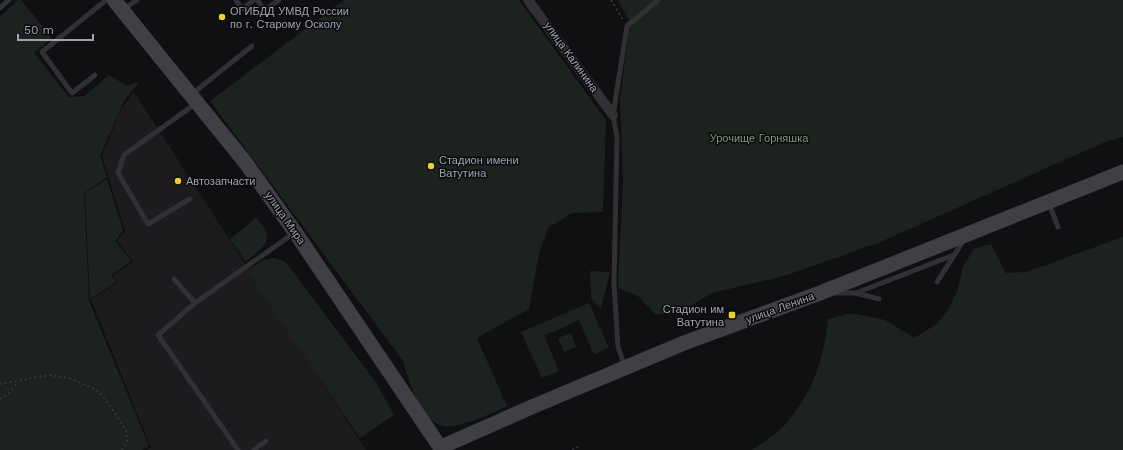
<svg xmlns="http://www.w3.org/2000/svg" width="1123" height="450" font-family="'Work Sans',sans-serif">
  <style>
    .built { fill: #1c1b1e }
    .green { fill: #1c231e }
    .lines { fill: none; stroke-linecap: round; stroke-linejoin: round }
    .path { stroke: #36373c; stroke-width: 2; stroke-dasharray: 2 3; stroke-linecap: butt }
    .service { stroke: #313035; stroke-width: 5 }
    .minor { stroke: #313035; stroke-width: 10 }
    .secondary { stroke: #3f3f45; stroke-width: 15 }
    .poi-dot { fill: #edd02b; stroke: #0b0a0c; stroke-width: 1.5 }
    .labels { text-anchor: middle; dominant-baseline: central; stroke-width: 3; stroke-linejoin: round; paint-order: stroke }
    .poi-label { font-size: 11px; fill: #a1a3b1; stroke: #0b0a0c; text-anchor: start }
    .street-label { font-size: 11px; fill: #a1a3b1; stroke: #0b0a0c }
    .park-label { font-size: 11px; fill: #789c81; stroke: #0b0a0c }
  </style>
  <rect width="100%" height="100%" fill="#100f11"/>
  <polygon class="built" points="134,92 366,450 147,450 151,448 91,300 117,283 112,276 133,262 117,241 125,231 102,156 121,109"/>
  <g class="green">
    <polygon points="18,0 21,0 52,38 34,53 69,97 84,96 109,75 127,86 140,81 124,101 100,156 107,177 84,193 89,301 149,446 142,450 0,450 0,17"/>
    <path d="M 344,0 L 519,0 L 606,120 L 603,212 L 572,213 L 549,227 L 539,253 L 529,309 L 477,338 L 507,406 C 494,413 454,431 440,425 C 434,423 426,417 423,412 C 415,399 407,375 403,361 L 210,101 Z"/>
    <polygon points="618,0 1123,0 1123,137 1105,142 878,243 784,276 712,293 677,314 655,314 637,295 618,288 623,181 620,99 630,22"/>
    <polygon points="107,179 123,230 115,241 131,261 111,275 116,282 90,300 85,193"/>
    <path d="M 256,218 C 259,222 264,226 266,231 C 271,245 255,254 246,262 L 230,239 Z"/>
    <path d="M 1123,237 L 1123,450 L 752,450 C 762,443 776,435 784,426 C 813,393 823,362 828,319 L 851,313 L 885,320 L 914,338 L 937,324 L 949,308 L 958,289 L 963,266 L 975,248 L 991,244 L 1006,273 L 1026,272 Z"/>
    <polygon points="274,258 284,261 292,270 375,381 394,415 360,438 247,271 263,260"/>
    <polygon points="590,271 610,272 601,309 591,298"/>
    <polygon points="589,303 609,348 594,355 579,320 544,336 559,371 542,378 521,332"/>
    <polygon points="571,333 576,347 564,352 558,338"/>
  </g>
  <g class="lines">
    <g class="path">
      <polyline points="611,0 623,20"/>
      <polyline points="0,384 49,375 69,378 95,389 103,396 126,430 127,441 122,450"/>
      <polyline points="0,399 8,394 18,382"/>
      <polyline points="572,450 579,446"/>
    </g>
    <g class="service">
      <polyline points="236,0 242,9 254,0"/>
      <polyline points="257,0 265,10 279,0"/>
      <polyline points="0,8 9,0"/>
      <polyline points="124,9 137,0"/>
      <polyline points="95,75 72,93 42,52 106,0"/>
      <polyline points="192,94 252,46"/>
      <polyline points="190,199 148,224 118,173 124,155 195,104"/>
      <polyline points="1049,203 1058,227"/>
      <polyline points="174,279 195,303"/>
      <polyline points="937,282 964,240"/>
      <polyline points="834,293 856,293 879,299"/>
      <polyline points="856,293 954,255"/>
      <polyline points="625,367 618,347 614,284 617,137 613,115 627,26 658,0"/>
      <polyline points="238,450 158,335 195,303 294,233"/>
      <polyline points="254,450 266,441"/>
    </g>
    <polyline class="minor" points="528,0 613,115"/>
    <g class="secondary">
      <polyline points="114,0 245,162 295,232 442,450"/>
      <polyline points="441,447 534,406 684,343 820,293 1123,172"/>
    </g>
  </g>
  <g class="poi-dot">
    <circle cx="222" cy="17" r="4"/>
    <circle cx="431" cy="166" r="4"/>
    <circle cx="178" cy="181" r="4"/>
    <rect x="728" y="311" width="8" height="8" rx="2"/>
  </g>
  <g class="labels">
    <g class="poi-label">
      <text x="230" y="11">ОГИБДД УМВД России<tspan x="230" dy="13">по г. Старому Осколу</tspan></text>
      <text x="439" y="160">Стадион имени<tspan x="439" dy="13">Ватутина</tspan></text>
      <text x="186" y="181">Автозапчасти</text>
      <text x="724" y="309" text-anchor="end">Стадион им<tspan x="724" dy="13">Ватутина</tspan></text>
    </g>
    <g class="street-label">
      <text transform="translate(571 57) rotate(54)">улица Калинина</text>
      <text transform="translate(285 218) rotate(55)">улица Мира</text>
      <text transform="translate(780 308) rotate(-20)">улица Ленина</text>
    </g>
    <g class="park-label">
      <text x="759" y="138">Урочище Горняшка</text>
    </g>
  </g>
  <path d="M18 34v6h75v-6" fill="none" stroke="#a1a3b1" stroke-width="2"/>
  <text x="24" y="34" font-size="12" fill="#a1a3b1" stroke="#0b0a0c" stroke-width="3" paint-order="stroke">50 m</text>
</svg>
